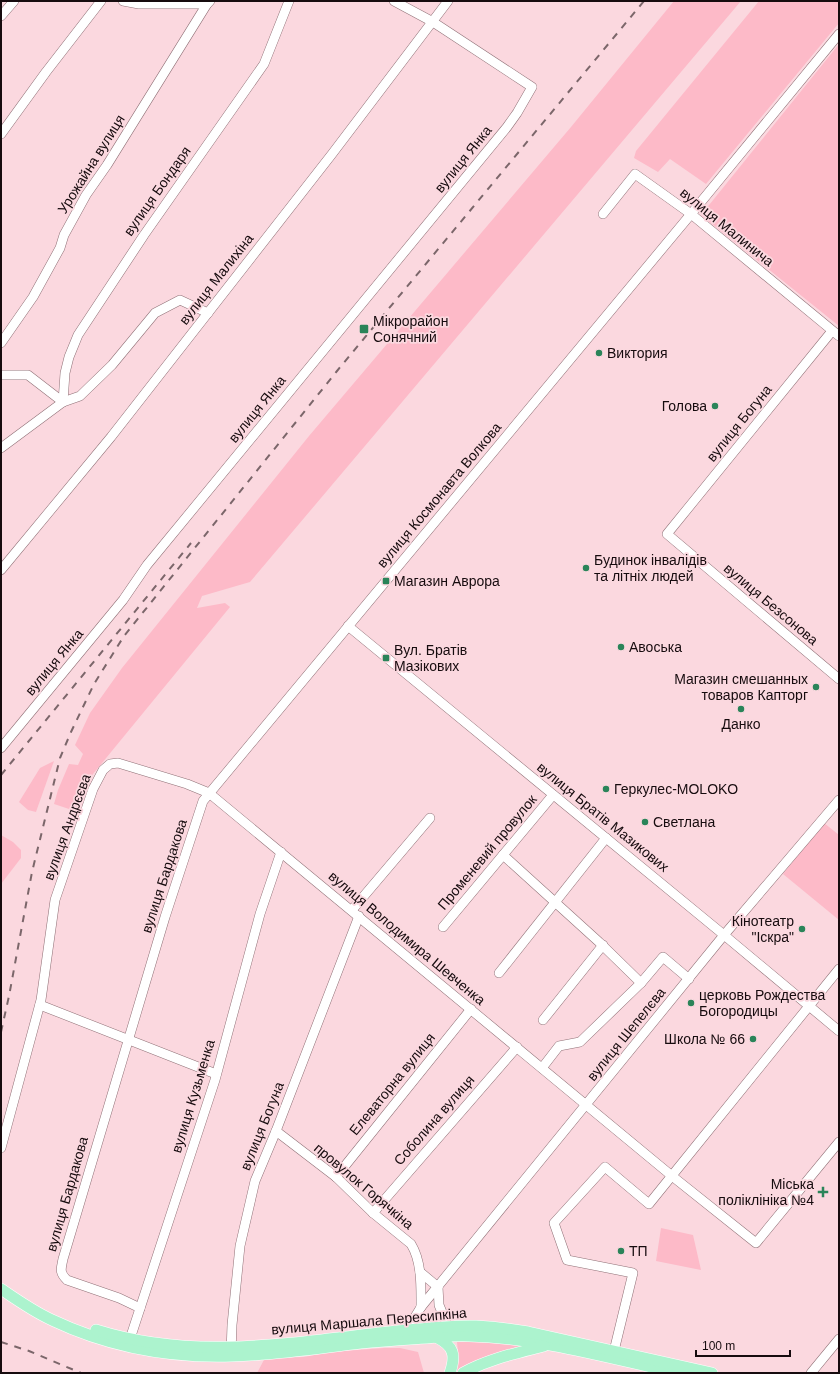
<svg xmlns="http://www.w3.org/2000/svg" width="840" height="1374" font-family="Arial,sans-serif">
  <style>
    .green { fill: #fdbac8 }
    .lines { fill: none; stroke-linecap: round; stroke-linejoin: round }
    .minor-casing { stroke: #907177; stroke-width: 10 }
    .major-casing { stroke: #fff; stroke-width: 12 }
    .minor { stroke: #fff; stroke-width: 9 }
    .major { stroke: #acf3ce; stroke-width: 11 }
    .rail { stroke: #7b666a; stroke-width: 2; stroke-dasharray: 7 7; stroke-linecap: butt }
    .poi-dot { fill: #2a8459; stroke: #fbd8df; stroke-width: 1.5 }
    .labels { text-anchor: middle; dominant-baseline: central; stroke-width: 3.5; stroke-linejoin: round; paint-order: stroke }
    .street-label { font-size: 14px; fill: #160b0e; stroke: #fbd8df }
    .poi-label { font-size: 14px; fill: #160b0e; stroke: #fbd8df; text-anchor: start }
  </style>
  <rect width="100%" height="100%" fill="#fbd8df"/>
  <g class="green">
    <polygon points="674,1 741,1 250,582 202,596 197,608 225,603 230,607 93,774 85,787 78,812 54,804 58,790 69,764 78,765 83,754 75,745 90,713 122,668 309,436 571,127"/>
    <polygon points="759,1 839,1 839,23 706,184 670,159 658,172 634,158 636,151"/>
    <polygon points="839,44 839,326 701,215"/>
    <polygon points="54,761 36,812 28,810 19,802 40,768"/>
    <polygon points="824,823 839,835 839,920 783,874"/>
    <polygon points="1,835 13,842 21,850 21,858 1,884"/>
    <polygon points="661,1228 693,1235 701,1270 656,1261"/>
    <polygon points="457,1342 493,1342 527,1346 484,1359 456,1372 458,1353"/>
    <polygon points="384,1348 400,1348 418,1352 424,1373 257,1373 265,1358 304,1357 330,1352"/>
  </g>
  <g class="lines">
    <defs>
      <g id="minor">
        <polyline points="123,1 139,4 207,4"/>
        <polyline points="1,16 14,1"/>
        <polyline points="1,134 46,72 101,1"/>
        <polyline points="603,214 635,174 691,214 839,336"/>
        <polyline points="832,331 667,534 839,679"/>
        <polyline points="1,343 33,297 60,248 64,235 86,195 107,165 207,4 210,1"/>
        <polyline points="1,375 28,375 63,402 80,396 112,365 155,313 180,300 208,313"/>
        <polyline points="1,448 63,402 65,373 69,357 78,335 144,235 264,64 289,1"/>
        <polyline points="1,570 111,437 332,154 448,1"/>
        <polyline points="348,626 724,935 839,1031"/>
        <polyline points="1,748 123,600 147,565 507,127 517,113 532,87 433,22 394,1"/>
        <polyline points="503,855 599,942 641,983"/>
        <polyline points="352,910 430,818"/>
        <polyline points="443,927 553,795"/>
        <polyline points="499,973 606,838"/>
        <polyline points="40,1005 216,1074"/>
        <polyline points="543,1020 603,945"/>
        <polyline points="542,1068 559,1046 580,1042 641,983 663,957 689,979"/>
        <path d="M 276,1131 L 336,1177 L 373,1213 L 411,1244 C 422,1262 421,1286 421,1307"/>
        <polyline points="1,1148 41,1000 55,900 93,789 103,770 110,764 118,763 187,784 209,793 672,1176 756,1243 839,1142"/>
        <polyline points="336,1177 471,1009"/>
        <polyline points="373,1213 517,1047"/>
        <polyline points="420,1272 438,1287"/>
        <polyline points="438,1287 439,1305 450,1332"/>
        <path d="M 140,1308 L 119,1298 L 67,1280 C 59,1272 61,1269 63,1259 L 165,917 L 203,801 L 691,214 L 839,34"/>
        <polyline points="407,1330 421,1307 724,935 839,800"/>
        <polyline points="128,1345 215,1080 260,914 281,852"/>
        <polyline points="614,1351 633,1273 567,1260 554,1223 605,1167 649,1204 839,969"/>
        <polyline points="231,1353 232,1325 240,1246 255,1181 276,1131 359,916"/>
        <polyline points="811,1373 839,1339"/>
      </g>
      <g id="major">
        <path d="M 1,1289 C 17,1300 34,1312 52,1320 C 109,1347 169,1358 232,1356 C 275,1355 318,1348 361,1343 C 383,1341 405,1339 427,1338 C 441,1337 455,1335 469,1336 C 540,1338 609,1358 678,1373"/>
        <path d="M 96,1330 C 191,1360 283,1344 379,1333 C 411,1330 444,1325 476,1326 C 494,1327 511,1329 528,1332 L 712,1373"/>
        <path d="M 436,1337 C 454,1346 456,1355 450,1373"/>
        <path d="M 463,1373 C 488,1359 517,1353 544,1346"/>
      </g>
    </defs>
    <use href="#minor" class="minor-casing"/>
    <use href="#major" class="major-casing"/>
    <use href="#minor" class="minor"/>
    <use href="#major" class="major"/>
    <g class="rail">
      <polyline points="1,775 191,543"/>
      <polyline points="1,1032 9,996 32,872 60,758 71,732 94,684 124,636 337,371 644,1"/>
      <polyline points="1,1342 29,1351 81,1373"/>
    </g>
  </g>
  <g class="poi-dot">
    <rect x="359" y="324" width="10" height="10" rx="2"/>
    <circle cx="599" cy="353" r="4"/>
    <circle cx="715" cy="406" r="4"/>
    <circle cx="586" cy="568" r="4"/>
    <rect x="382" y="577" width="8" height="8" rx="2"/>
    <circle cx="621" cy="647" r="4"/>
    <rect x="382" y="654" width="8" height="8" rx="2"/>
    <circle cx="816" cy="687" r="4"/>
    <circle cx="741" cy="709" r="4"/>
    <circle cx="606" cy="789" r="4"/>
    <circle cx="645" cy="822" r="4"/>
    <circle cx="802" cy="929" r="4"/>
    <circle cx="691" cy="1003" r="4"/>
    <circle cx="753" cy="1039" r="4"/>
    <path d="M821 1186h4v4h4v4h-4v4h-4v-4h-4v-4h4z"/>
    <circle cx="621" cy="1251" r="4"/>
  </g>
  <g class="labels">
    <g class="street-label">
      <text transform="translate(463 159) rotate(-51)">вулиця Янка</text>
      <text transform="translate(91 164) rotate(-58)">Урожайна вулиця</text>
      <text transform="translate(157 191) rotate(-55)">вулиця Бондаря</text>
      <text transform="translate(727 227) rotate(39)">вулиця Малинича</text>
      <text transform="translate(216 279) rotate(-52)">вулиця Малихіна</text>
      <text transform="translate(257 409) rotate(-51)">вулиця Янка</text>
      <text transform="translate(739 423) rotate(-51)">вулиця Богуна</text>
      <text transform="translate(439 495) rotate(-50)">вулиця Космонавта Волкова</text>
      <text transform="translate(771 604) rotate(40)">вулиця Безсонова</text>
      <text transform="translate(54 662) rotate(-50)">вулиця Янка</text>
      <text transform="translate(603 817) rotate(39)">вулиця Братів Мазикових</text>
      <text transform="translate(67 827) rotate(-70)">вулиця Андрєєва</text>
      <text transform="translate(487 852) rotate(-50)">Променевий провулок</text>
      <text transform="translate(164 876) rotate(-72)">вулиця Бардакова</text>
      <text transform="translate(407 938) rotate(40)">вулиця Володимира Шевченка</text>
      <text transform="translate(626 1034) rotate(-51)">вулиця Шепелєва</text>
      <text transform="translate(392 1084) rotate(-51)">Елеваторна вулиця</text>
      <text transform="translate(193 1096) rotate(-73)">вулиця Кузьменка</text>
      <text transform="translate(434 1120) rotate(-49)">Соболина вулиця</text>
      <text transform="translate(262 1126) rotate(-68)">вулиця Богуна</text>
      <text transform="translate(364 1186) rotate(40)">провулок Горячкіна</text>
      <text transform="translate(67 1194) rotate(-74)">вулиця Бардакова</text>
      <text transform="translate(369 1321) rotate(-5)">вулиця Маршала Пересипкіна</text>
    </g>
    <g class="poi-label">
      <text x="373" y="321">Мікрорайон<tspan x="373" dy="16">Сонячний</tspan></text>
      <text x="607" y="353">Виктория</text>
      <text x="707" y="406" text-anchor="end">Голова</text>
      <text x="594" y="560">Будинок інвалідів<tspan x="594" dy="16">та літніх людей</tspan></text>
      <text x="394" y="581">Магазин Аврора</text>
      <text x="629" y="647">Авоська</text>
      <text x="394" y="650">Вул. Братів<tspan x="394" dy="16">Мазікових</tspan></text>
      <text x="808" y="679" text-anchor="end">Магазин смешанных<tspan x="808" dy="16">товаров Капторг</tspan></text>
      <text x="741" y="724" text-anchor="middle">Данко</text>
      <text x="614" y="789">Геркулес-MOLOKO</text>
      <text x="653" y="822">Светлана</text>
      <text x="794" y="921" text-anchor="end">Кінотеатр<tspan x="794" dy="16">"Іскра"</tspan></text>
      <text x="699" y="995">церковь Рождества<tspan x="699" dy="16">Богородицы</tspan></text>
      <text x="745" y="1039" text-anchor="end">Школа № 66</text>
      <text x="814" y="1184" text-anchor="end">Міська<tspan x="814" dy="16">поліклініка №4</tspan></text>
      <text x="629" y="1251">ТП</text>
    </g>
  </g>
  <rect width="840" height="1374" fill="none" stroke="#160b0e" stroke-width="4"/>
  <path d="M696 1350v6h94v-6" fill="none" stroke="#160b0e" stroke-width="2"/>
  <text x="702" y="1350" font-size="12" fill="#160b0e" stroke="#fbd8df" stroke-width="3" paint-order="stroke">100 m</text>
</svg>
